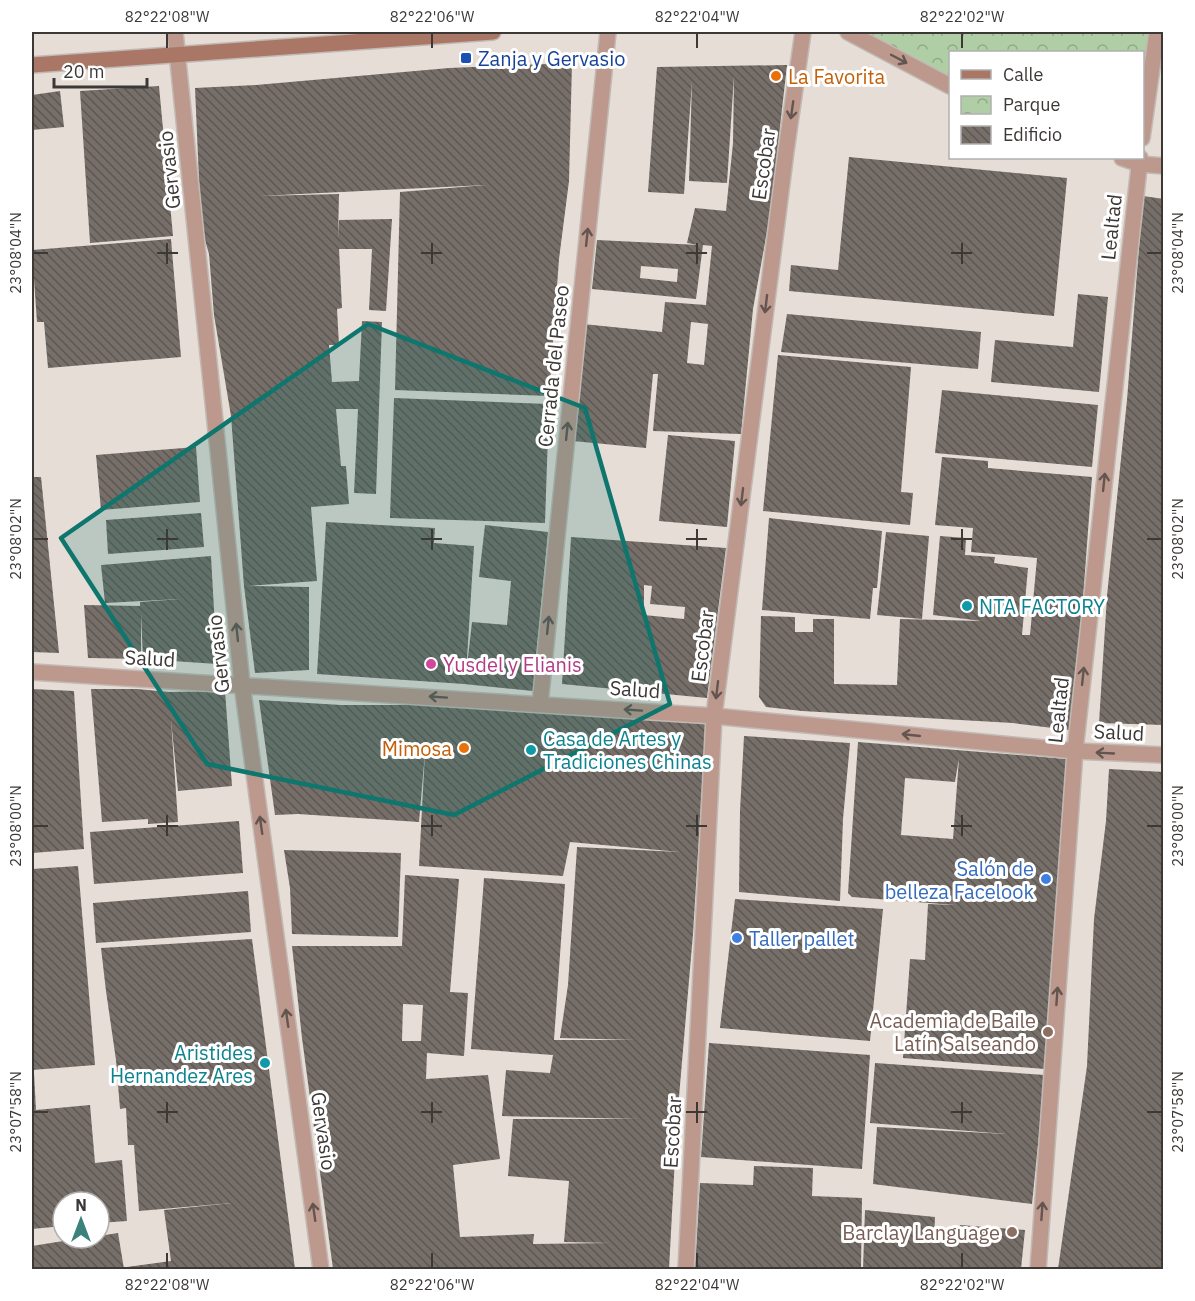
<svg xmlns="http://www.w3.org/2000/svg" width="1195" height="1301" font-family="'IBM Plex Sans',sans-serif">
  <style>
    .park { fill: url(#park-crowns) }
    .building { fill: url(#building-back-hatch); fill-rule: evenodd }
    .lines { fill: none; stroke-linecap: round; stroke-linejoin: round }
    .street-casing { stroke: #c1b9b4; stroke-width: 18 }
    .secondary-casing { stroke: #c1b9b4; stroke-width: 18 }
    .street { stroke: #bd998d; stroke-width: 15 }
    .secondary { stroke: #a76; stroke-width: 15 }
    .oneway { stroke: #635550 }
    .marked { fill: #0f766e; fill-opacity: 0.2; stroke: #0f766e; stroke-width: 4.5; stroke-linejoin: round }
    .ticks { fill: none; stroke: #3c3836; stroke-width: 2 }
    .transit-dot { fill: #1a4fb4; stroke: #fff; stroke-width: 2 }
    .food-dot { fill: #e8710a; stroke: #fff; stroke-width: 2 }
    .culture-dot { fill: #0f9aa8; stroke: #fff; stroke-width: 2 }
    .hotel-dot { fill: #d1479c; stroke: #fff; stroke-width: 2 }
    .shop-dot { fill: #3f7fe0; stroke: #fff; stroke-width: 2 }
    .education-dot { fill: #8d6e63; stroke: #fff; stroke-width: 2 }
    .labels { text-anchor: middle; dominant-baseline: central; stroke-width: 6; stroke-linejoin: round; paint-order: stroke }
    .transit-label { font-size: 20px; fill: #164399; stroke: #fff; text-anchor: start }
    .food-label { font-size: 20px; fill: #c56008; stroke: #fff; text-anchor: start }
    .street-label { font-size: 20px; fill: #3c3836; stroke: #fff }
    .culture-label { font-size: 20px; fill: #0d838f; stroke: #fff; text-anchor: start }
    .hotel-label { font-size: 20px; fill: #b23c85; stroke: #fff; text-anchor: start }
    .shop-label { font-size: 20px; fill: #366cbe; stroke: #fff; text-anchor: end }
    .education-label { font-size: 20px; fill: #785e54; stroke: #fff; text-anchor: end }
    .neatline { fill: none; stroke: #3c3836; stroke-width: 2 }
    .ticks-label { font-size: 15px; text-anchor: middle; fill: #3c3836 }
  </style>
  <defs>
    <pattern id="park-crowns" width="20" height="18" patternUnits="userSpaceOnUse" patternTransform="scale(1.5)"><rect width="20" height="18" fill="#b0cea6"/><path d="M2 6a3 3 0 1 1 6 0M12 15a3 3 0 1 1 6 0" fill="none" stroke="#90a888"/></pattern>
    <pattern id="building-back-hatch" width="6" height="6" patternUnits="userSpaceOnUse" patternTransform="scale(1.5)"><rect width="6" height="6" fill="#766e68"/><path d="M-1 5l2 2M0 0l6 6M5-1l2 2" fill="none" stroke="#5d5752"/></pattern>
  </defs>
  <rect width="100%" height="100%" fill="#e6ddd7"/>
  <polygon class="park" points="848,32 1157,32 1143,138 1142,52 950,52 950,86"/>
  <g class="building">
    <polygon points="572,63 569,181 559,259 549,396 395,390 400,192 486,185 259,196 339,194 338,238 339,220 392,219 386,311 369,310 372,249 339,249 342,308 337,309 339,345 329,345 332,382 359,381 362,321 382,322 376,494 354,493 358,409 336,409 341,466 346,466 349,504 311,507 317,581 248,586 309,587 309,670 255,673 244,586 231,416 214,315 209,254 201,226 195,88 256,85 449,68"/>
    <path d="M 787,65 L 770,215 L 753,309 L 741,434 L 653,431 L 658,374 L 653,374 L 646,448 L 573,441 L 583,324 L 662,332 L 665,302 L 706,305 L 712,246 L 703,245 L 696,299 L 592,289 L 597,240 L 699,245 L 687,243 L 695,208 L 726,211 L 733,143 L 734,76 L 727,183 L 689,181 L 692,81 L 684,194 L 648,192 L 657,67 ZM 641,266 L 678,269 L 677,282 L 640,278 ZM 691,322 L 708,324 L 704,365 L 687,363 Z"/>
    <polygon points="159,86 173,236 90,243 80,91"/>
    <polygon points="60,91 64,127 32,130 32,95"/>
    <polygon points="849,157 1067,178 1054,316 789,291 791,265 838,270"/>
    <polygon points="1143,196 1164,199 1164,725 1099,723 1107,596 1127,400"/>
    <polygon points="171,239 181,357 48,368 44,322 37,322 32,250"/>
    <polygon points="1078,294 1108,297 1099,392 991,382 995,340 1073,347"/>
    <polygon points="787,314 981,332 978,369 781,352"/>
    <polygon points="778,355 911,367 901,492 913,493 910,525 763,511"/>
    <polygon points="942,390 1098,405 1092,467 935,453"/>
    <polygon points="394,398 549,404 545,523 390,518"/>
    <polygon points="668,435 735,441 727,527 659,521"/>
    <polygon points="196,447 200,502 101,510 96,455"/>
    <polygon points="942,457 988,461 988,468 1092,477 1080,639 1069,730 1013,723 802,711 766,707 759,697 761,616 795,617 795,632 813,632 813,619 834,619 834,684 897,685 900,619 982,621 933,615 940,536 966,538 965,555 995,557 994,563 1028,568 1022,635 1030,635 1037,558 971,552 973,528 935,525"/>
    <polygon points="32,477 41,477 59,653 32,652"/>
    <polygon points="201,513 204,547 108,554 106,520"/>
    <polygon points="769,518 882,531 877,588 873,588 870,619 762,610"/>
    <polygon points="326,522 435,528 434,543 474,546 466,675 472,622 507,625 511,581 479,577 485,525 548,532 533,691 464,684 317,674"/>
    <polygon points="886,532 929,536 922,619 877,615"/>
    <path d="M 571,537 L 726,548 L 707,698 L 562,684 ZM 644,585 L 652,586 L 650,604 L 685,607 L 684,619 L 644,615 Z"/>
    <polygon points="211,556 217,664 143,659 141,613 141,659 88,658 84,605 140,606 140,602 180,599 105,603 101,565"/>
    <polygon points="32,689 74,691 84,849 32,853"/>
    <polygon points="91,689 137,689 169,692 225,691 232,786 178,791 171,719 178,822 148,824 148,819 102,822"/>
    <path d="M 259,700 L 341,705 L 428,705 L 706,723 L 693,934 L 677,1120 L 669,1269 L 333,1269 L 302,1038 L 292,946 L 402,946 L 405,875 L 459,879 L 450,992 L 468,993 L 464,1056 L 427,1053 L 426,1079 L 488,1075 L 500,1159 L 453,1165 L 460,1237 L 534,1234 L 533,1244 L 610,1243 L 564,1242 L 569,1181 L 508,1176 L 513,1119 L 639,1119 L 502,1116 L 506,1070 L 550,1073 L 553,1055 L 471,1049 L 484,878 L 565,884 L 554,1040 L 635,1040 L 560,1038 L 568,985 L 577,847 L 680,852 L 570,842 L 563,876 L 419,866 L 425,752 L 419,822 L 298,814 L 275,815 ZM 403,1004 L 423,1005 L 421,1041 L 402,1041 Z"/>
    <polygon points="744,736 850,743 843,819 840,901 739,892 740,811"/>
    <path d="M 858,742 L 1067,759 L 1045,1069 L 903,1058 L 910,959 L 925,960 L 928,904 L 955,905 L 852,897 L 848,893 ZM 959,758 L 953,839 L 901,835 L 905,778 L 955,782 Z"/>
    <polygon points="1109,769 1164,772 1164,1269 1058,1269 1087,1066 1094,919 1106,821"/>
    <polygon points="239,821 243,873 94,884 90,832"/>
    <polygon points="284,850 401,853 398,937 292,934 290,888"/>
    <polygon points="78,866 95,1065 32,1070 32,869"/>
    <polygon points="248,891 251,932 96,943 93,903"/>
    <polygon points="735,899 883,909 870,1041 720,1028"/>
    <polygon points="252,939 295,1269 127,1269 127,1267 171,1261 164,1210 232,1203 139,1211 134,1145 128,1145 126,1108 120,1109 116,1060 106,991 101,948"/>
    <polygon points="709,1043 870,1055 862,1169 701,1157"/>
    <polygon points="875,1063 1045,1075 1032,1204 873,1184 877,1127 1006,1134 870,1123"/>
    <polygon points="34,1073 36,1110 90,1105 95,1163 122,1160 127,1221 99,1223 99,1202 63,1202 63,1226 32,1229 32,1074"/>
    <polygon points="754,1166 813,1168 812,1196 862,1198 861,1269 695,1269 700,1183 753,1185"/>
    <polygon points="865,1210 935,1217 934,1237 959,1240 960,1225 1025,1230 1021,1269 863,1269"/>
    <polygon points="118,1233 124,1269 32,1269 32,1246 82,1238 99,1238 99,1236"/>
  </g>
  <g class="lines">
    <defs>
      <g id="street">
        <polyline points="175,32 242,684 321,1270"/>
        <polyline points="848,32 950,86"/>
        <polyline points="1142,138 1157,32"/>
        <polyline points="1122,158 1139,164 1164,166"/>
        <polyline points="32,672 714,716 1075,751 1164,755"/>
        <polyline points="540,704 608,32"/>
        <polyline points="686,1270 714,716 786,151 803,32"/>
        <polyline points="1038,1270 1075,751 1140,158"/>
      </g>
      <polyline id="secondary" points="32,65 493,32"/>
    </defs>
    <use href="#street" class="street-casing"/>
    <use href="#secondary" class="secondary-casing"/>
    <use href="#street" class="street"/>
    <use href="#secondary" class="secondary"/>
  </g>
  <defs><path id="oneway-shaft" d="M-6 0H5M1.5-3L5.5 0L1.5 3" fill="none" stroke-width="1.6" stroke-linecap="round" stroke-linejoin="round" transform="scale(1.5)"/></defs>
  <g class="oneway">
    <use href="#oneway-shaft" transform="translate(899 59) rotate(28)"/>
    <use href="#oneway-shaft" transform="translate(792 110) rotate(98)"/>
    <use href="#oneway-shaft" transform="translate(587 237) rotate(-84)"/>
    <use href="#oneway-shaft" transform="translate(766 304) rotate(97)"/>
    <use href="#oneway-shaft" transform="translate(567 431) rotate(-84)"/>
    <use href="#oneway-shaft" transform="translate(1104 482) rotate(-84)"/>
    <use href="#oneway-shaft" transform="translate(742 497) rotate(97)"/>
    <use href="#oneway-shaft" transform="translate(548 625) rotate(-84)"/>
    <use href="#oneway-shaft" transform="translate(237 632) rotate(-96)"/>
    <use href="#oneway-shaft" transform="translate(1083 676) rotate(-84)"/>
    <use href="#oneway-shaft" transform="translate(717 690) rotate(97)"/>
    <use href="#oneway-shaft" transform="translate(438 697) rotate(-176)"/>
    <use href="#oneway-shaft" transform="translate(633 710) rotate(-176)"/>
    <use href="#oneway-shaft" transform="translate(911 735) rotate(-174)"/>
    <use href="#oneway-shaft" transform="translate(1105 753) rotate(-177)"/>
    <use href="#oneway-shaft" transform="translate(261 825) rotate(-98)"/>
    <use href="#oneway-shaft" transform="translate(1057 996) rotate(-86)"/>
    <use href="#oneway-shaft" transform="translate(287 1018) rotate(-98)"/>
    <use href="#oneway-shaft" transform="translate(1042 1211) rotate(-86)"/>
    <use href="#oneway-shaft" transform="translate(314 1212) rotate(-98)"/>
  </g>
  <path class="marked" d="M 368,324 L 585,408 L 670,704 L 454,815 L 207,764 L 61,538 Z"/>
  <path class="ticks" d="M 167,33 L 167,48M 432,33 L 432,48M 697,33 L 697,48M 962,33 L 962,48M 167,243 L 167,264M 432,243 L 432,264M 697,243 L 697,264M 962,243 L 962,264M 33,253 L 48,253M 157,253 L 178,253M 421,253 L 442,253M 686,253 L 707,253M 951,253 L 972,253M 1147,253 L 1162,253M 167,529 L 167,550M 432,529 L 432,550M 697,529 L 697,550M 962,529 L 962,550M 33,539 L 48,539M 157,539 L 178,539M 421,539 L 442,539M 686,539 L 707,539M 951,539 L 972,539M 1147,539 L 1162,539M 167,815 L 167,836M 432,815 L 432,836M 697,815 L 697,836M 962,815 L 962,836M 33,826 L 48,826M 157,826 L 178,826M 421,826 L 442,826M 686,826 L 707,826M 951,826 L 972,826M 1147,826 L 1162,826M 167,1102 L 167,1123M 432,1102 L 432,1123M 697,1102 L 697,1123M 962,1102 L 962,1123M 33,1112 L 48,1112M 157,1112 L 178,1112M 421,1112 L 442,1112M 686,1112 L 707,1112M 951,1112 L 972,1112M 1147,1112 L 1162,1112M 167,1253 L 167,1268M 432,1253 L 432,1268M 697,1253 L 697,1268M 962,1253 L 962,1268"/>
  <rect class="transit-dot" x="460" y="52" width="12" height="12" rx="3"/>
  <g class="food-dot">
    <circle cx="776" cy="76" r="6"/>
    <circle cx="464" cy="748" r="6"/>
  </g>
  <g class="culture-dot">
    <circle cx="967" cy="606" r="6"/>
    <circle cx="531" cy="750" r="6"/>
    <circle cx="265" cy="1063" r="6"/>
  </g>
  <circle class="hotel-dot" cx="431" cy="664" r="6"/>
  <g class="shop-dot">
    <circle cx="1046" cy="879" r="6"/>
    <circle cx="737" cy="938" r="6"/>
  </g>
  <g class="education-dot">
    <circle cx="1048" cy="1032" r="6"/>
    <circle cx="1012" cy="1232" r="6"/>
  </g>
  <g class="labels">
    <g class="transit-label">
      <text x="478" y="58">Zanja y Gervasio</text>
    </g>
    <g class="food-label">
      <text x="788" y="76">La Favorita</text>
      <text x="452" y="748" text-anchor="end">Mimosa</text>
    </g>
    <g class="street-label">
      <text transform="translate(763 164) rotate(-82)">Escobar</text>
      <text transform="translate(169 170) rotate(-96)">Gervasio</text>
      <text transform="translate(1111 227) rotate(-84)">Lealtad</text>
      <text transform="translate(553 366) rotate(-84)">Cerrada del Paseo</text>
      <text transform="translate(702 646) rotate(-83)">Escobar</text>
      <text transform="translate(218 654) rotate(-96)">Gervasio</text>
      <text transform="translate(150 658) rotate(3)">Salud</text>
      <text transform="translate(635 689) rotate(4)">Salud</text>
      <text transform="translate(1058 710) rotate(-84)">Lealtad</text>
      <text transform="translate(1119 732) rotate(3)">Salud</text>
      <text transform="translate(324 1131) rotate(82)">Gervasio</text>
      <text transform="translate(672 1132) rotate(-87)">Escobar</text>
    </g>
    <g class="culture-label">
      <text x="979" y="606">NTA FACTORY</text>
      <text x="543" y="738">Casa de Artes y<tspan x="543" dy="23">Tradiciones Chinas</tspan></text>
      <text x="253" y="1052" text-anchor="end">Aristides<tspan x="253" dy="23">Hernandez Ares</tspan></text>
    </g>
    <g class="hotel-label">
      <text x="443" y="664">Yusdel y Elianis</text>
    </g>
    <g class="shop-label">
      <text x="1034" y="868">Salón de<tspan x="1034" dy="23">belleza Facelook</tspan></text>
      <text x="749" y="938" text-anchor="start">Taller pallet</text>
    </g>
    <g class="education-label">
      <text x="1036" y="1020">Academia de Baile<tspan x="1036" dy="23">Latín Salseando</tspan></text>
      <text x="1000" y="1232">Barclay Language</text>
    </g>
  </g>
  <rect width="1195" height="1301" fill="none" stroke="#ffffff" stroke-width="66"/>
  <rect x="949" y="51" width="195" height="108" fill="#ffffff" stroke="#b1afaf" stroke-width="1.5"/>
  <rect x="961" y="70" width="30" height="9" fill="#aa7766" stroke="#b1afaf" stroke-width="1.5"/>
  <text x="1003" y="81" font-size="18" fill="#3c3836">Calle</text>
  <rect x="961" y="96" width="30" height="18" fill="url(#park-crowns)" stroke="#b1afaf" stroke-width="1.5"/>
  <text x="1003" y="111" font-size="18" fill="#3c3836">Parque</text>
  <rect x="961" y="126" width="30" height="18" fill="url(#building-back-hatch)" stroke="#b1afaf" stroke-width="1.5"/>
  <text x="1003" y="141" font-size="18" fill="#3c3836">Edificio</text>
  <g transform="translate(81 1220)"><circle r="28" fill="#ffffff" stroke="#b1afaf" stroke-width="1.5"/>
  <path d="M0-4.5L10 22L0 15L-10 22Z" fill="#3b827c"/>
  <text y="-9" font-size="16" font-weight="bold" text-anchor="middle" fill="#3c3836">N</text>
  </g>
  <path d="M54 78v9h93v-9" fill="none" stroke="#3c3836" stroke-width="3"/>
  <text x="63" y="78" font-size="18" fill="#3c3836" stroke="#ffffff" stroke-width="4.5" paint-order="stroke">20 m</text>
  <rect x="33" y="33" width="1129" height="1235" class="neatline"/>
  <g class="ticks-label">
    <text x="167" y="22">82°22'08"W</text>
    <text x="432" y="22">82°22'06"W</text>
    <text x="697" y="22">82°22'04"W</text>
    <text x="962" y="22">82°22'02"W</text>
    <text transform="translate(16 253) rotate(-90)" y="5">23°08'04"N</text>
    <text transform="translate(1178 253) rotate(-90)" y="5">23°08'04"N</text>
    <text transform="translate(16 539) rotate(-90)" y="5">23°08'02"N</text>
    <text transform="translate(1178 539) rotate(-90)" y="5">23°08'02"N</text>
    <text transform="translate(16 826) rotate(-90)" y="5">23°08'00"N</text>
    <text transform="translate(1178 826) rotate(-90)" y="5">23°08'00"N</text>
    <text transform="translate(16 1112) rotate(-90)" y="5">23°07'58"N</text>
    <text transform="translate(1178 1112) rotate(-90)" y="5">23°07'58"N</text>
    <text x="167" y="1290">82°22'08"W</text>
    <text x="432" y="1290">82°22'06"W</text>
    <text x="697" y="1290">82°22'04"W</text>
    <text x="962" y="1290">82°22'02"W</text>
  </g>
</svg>
